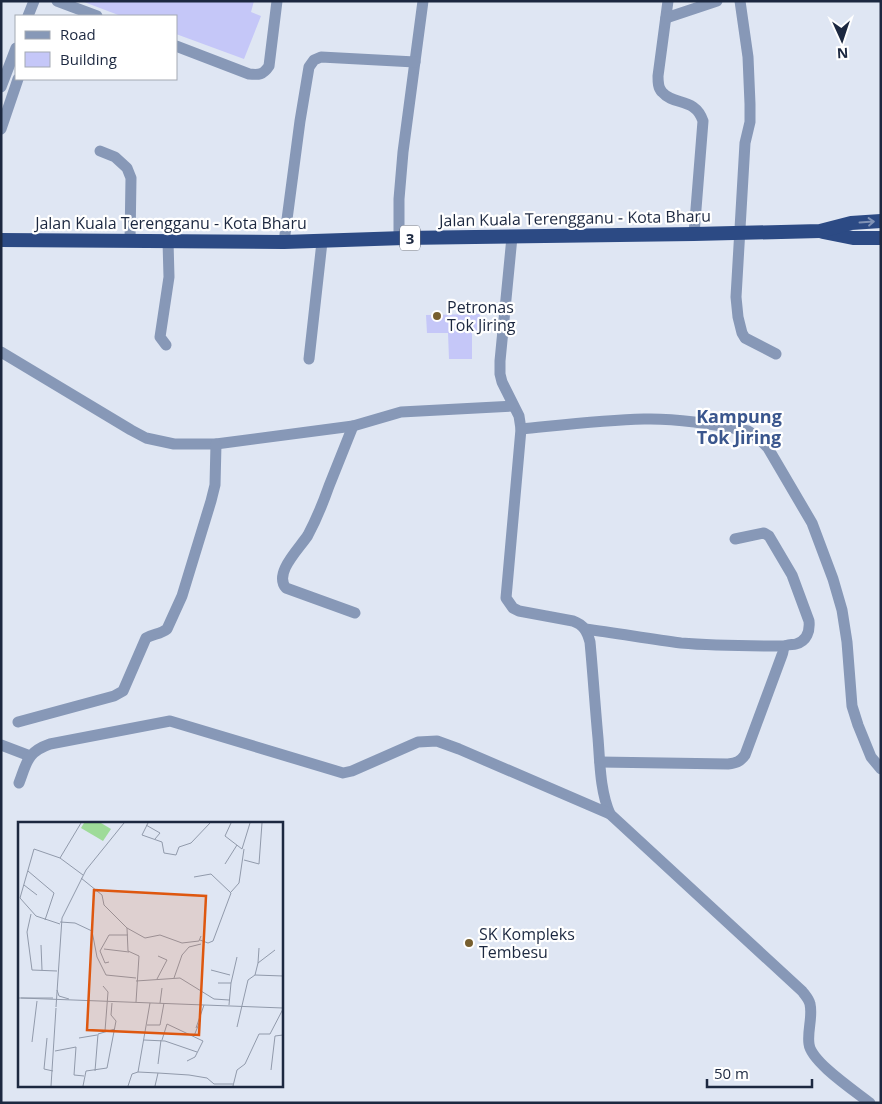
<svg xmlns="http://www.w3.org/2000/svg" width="882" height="1104" font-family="'Open Sans',sans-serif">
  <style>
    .building { fill: #c5c7f8 }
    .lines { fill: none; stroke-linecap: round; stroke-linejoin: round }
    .minor { stroke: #8798b7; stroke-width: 11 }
    .trunk { stroke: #2c4a84; stroke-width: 14 }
    .oneway { stroke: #8092b5 }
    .poi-dot { fill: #775f2f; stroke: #fff; stroke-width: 2 }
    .labels { text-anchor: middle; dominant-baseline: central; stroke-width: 4.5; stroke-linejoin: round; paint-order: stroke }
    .shield { fill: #fff; stroke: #606879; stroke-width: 1 }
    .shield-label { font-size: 15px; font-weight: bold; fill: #1c2840 }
    .street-label { font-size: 16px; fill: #1c2840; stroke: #fff }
    .poi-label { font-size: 16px; fill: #1c2840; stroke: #fff; text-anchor: start }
    .neighbourhood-label { font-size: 18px; font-weight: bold; fill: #3a568d; stroke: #fff }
    .inset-road { fill: none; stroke: #919aab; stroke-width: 1 }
    .view { fill: #de570f; fill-opacity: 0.15; stroke: #de570f; stroke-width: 2.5 }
    .inset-edge { fill: none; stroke: #1c2840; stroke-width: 2.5 }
  </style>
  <rect width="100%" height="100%" fill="#dfe6f3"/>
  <g class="building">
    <polygon points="84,1 254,1 251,12 261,16 244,59 176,34 176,16 121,16 84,2"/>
    <polygon points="480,314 480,332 472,333 472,359 449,359 448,333 427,333 426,315"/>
  </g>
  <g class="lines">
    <g class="minor">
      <polyline points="57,1 97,16"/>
      <path d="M 668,1 L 658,76 C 658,82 658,88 662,92 C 674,106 695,97 703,121 L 694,234"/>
      <polyline points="740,1 748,57 750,104 750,122 745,143 736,297 738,317 742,333 745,338 776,354"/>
      <polyline points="28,16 34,1"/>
      <polyline points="666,18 717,1"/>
      <path d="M 176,46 L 249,74 C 259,75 263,75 269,66 L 277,1"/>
      <polyline points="1,87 16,48"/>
      <polyline points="1,129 18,79"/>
      <polyline points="100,151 115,157 127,168 131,178 130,241"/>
      <path d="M 512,237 L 500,361 L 500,374 L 502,382 L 519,416 L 521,429 L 506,598 L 513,608 L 519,611 L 573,621 C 584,625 587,631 590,642 C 593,674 595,706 598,738 C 600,763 600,791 610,814"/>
      <polyline points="399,239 399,199 403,152 423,1"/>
      <polyline points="284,242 300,121 309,67 314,60 321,57 415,62"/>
      <polyline points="166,345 160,337 169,277 168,241"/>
      <polyline points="1,352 131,430 146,438 174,444 216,444 353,426 401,412 513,406"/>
      <polyline points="309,359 322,242"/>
      <path d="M 353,426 C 345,446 337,466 329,486 C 323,503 316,520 308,535 C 300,548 273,573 286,588 L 355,613"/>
      <path d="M 521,429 C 562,425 603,420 644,419 C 679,418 714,424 748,431 C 756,435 762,441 768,448 L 812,523 L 833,579 L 842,610 L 847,642 L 852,706 L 858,725 L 871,757 L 881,769"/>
      <path d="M 585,629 C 617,633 649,639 681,643 C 715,646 750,646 785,646"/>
      <path d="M 18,722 L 114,696 L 123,691 L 146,638 C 153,634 161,634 167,629 L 182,596 L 211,501 L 215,485 L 216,444"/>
      <polyline points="1,745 30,756"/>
      <path d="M 600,762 L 728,764 C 736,763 740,762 745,755 L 782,655 C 783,654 783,649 784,647 C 787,644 792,645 796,644 C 807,641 810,631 809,621 L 792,575 L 769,536 L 764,533 L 735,539"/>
      <path d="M 19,783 C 27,762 27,752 50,744 L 170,721 L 343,773 L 352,771 L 418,742 L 437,741 L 459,749 L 610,814 L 802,991 C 805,995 809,999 810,1004 C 813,1017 807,1031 809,1044 C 811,1062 855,1091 870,1103"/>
    </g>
    <g class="trunk">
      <polyline points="823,232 853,238 881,238"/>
      <polyline points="1,240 284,242 404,238 694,234 820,231 851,223 881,221"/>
    </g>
  </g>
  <defs><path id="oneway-shaft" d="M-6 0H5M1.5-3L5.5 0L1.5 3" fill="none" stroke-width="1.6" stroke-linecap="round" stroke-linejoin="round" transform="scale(1.25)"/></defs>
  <use class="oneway" href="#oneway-shaft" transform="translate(867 222) rotate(-4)"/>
  <g class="poi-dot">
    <circle cx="437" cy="316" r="5"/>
    <circle cx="469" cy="943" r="5"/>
  </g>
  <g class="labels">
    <rect class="shield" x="400" y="225.5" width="20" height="25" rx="4"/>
    <g class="shield-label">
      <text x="410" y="238">3</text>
    </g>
    <g class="street-label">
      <text transform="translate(575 218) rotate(-1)">Jalan Kuala Terengganu - Kota Bharu</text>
      <text x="171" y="223">Jalan Kuala Terengganu - Kota Bharu</text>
    </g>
    <g class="poi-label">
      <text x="447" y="307">Petronas<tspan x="447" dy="18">Tok Jiring</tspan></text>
      <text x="479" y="934">SK Kompleks<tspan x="479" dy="18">Tembesu</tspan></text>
    </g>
    <g class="neighbourhood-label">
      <text x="739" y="416">Kampung<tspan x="739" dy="21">Tok Jiring</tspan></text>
    </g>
  </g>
  <g transform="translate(18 822)">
    <rect width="265" height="265" fill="#dfe6f3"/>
    <path d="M 66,1 L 83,1 L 93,7 L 85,19 L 63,6 Z" fill="#9edb99"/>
    <path class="inset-road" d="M 130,1 L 124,13 L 144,20 L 146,31 L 158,33 L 161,25 L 173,21 L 192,1M 213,1 L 207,14 L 224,27 L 232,1M 128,3 L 142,11 L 137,17M 42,36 L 63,1M 226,38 L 241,42 L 244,1M 207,42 L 219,23M 10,49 L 36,71 L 27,98M 176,55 L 193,52 L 213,71 L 195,119 L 190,121 L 182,118M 63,56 L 84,73 L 86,83 L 109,106 L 127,116 L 142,113 L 164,121 L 181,119 L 183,114M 6,63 L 19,73M 213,70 L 221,61 L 226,27M 13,92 L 9,110 L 14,148 L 39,149M 18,94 L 2,76 L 16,27 L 42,36 L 65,53M 18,94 L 42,102M 42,100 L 57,101 L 74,109 L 79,135 L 88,153 L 118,156M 109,106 L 110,129 L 121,134 L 118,180M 23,123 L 24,148M 86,127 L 111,130M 91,140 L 87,141 L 82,129 L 91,113 L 110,113M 240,141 L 241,126M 193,148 L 212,153M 237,153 L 265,154M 156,156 L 164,133 L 171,125 L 183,122M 139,157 L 149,138 L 140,134M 118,159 L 162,156 L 196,177 L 211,178M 200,161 L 213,161 L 211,183M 213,161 L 219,135M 85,164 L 90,170 L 87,209M 39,168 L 41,174 L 51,177M 0,176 L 35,176M 3,176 L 265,186M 132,181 L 120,250 L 140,251 L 137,264M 142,181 L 144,166M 38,185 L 44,96 L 68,48 L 106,1M 129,203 L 142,203 L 146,181M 219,205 L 230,158 L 237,153 L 240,141 L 257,128M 178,206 L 186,183M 176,214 L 182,199M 29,216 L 26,247 L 35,249M 61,216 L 79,213M 126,218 L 147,219 L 179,230M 144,218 L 149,202 L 185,219 L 177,235 L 169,239M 14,220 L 19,179M 37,229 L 58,225 L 56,253 L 66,254M 140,242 L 143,218M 253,248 L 257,214 L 265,213M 77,249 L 80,212 L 97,207M 140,251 L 171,253 L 189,256 L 196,262 L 215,262M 33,264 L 38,186M 65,264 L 68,249 L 89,246 L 98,199 L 93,193 L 94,181M 110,264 L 114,252 L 120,250M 215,264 L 219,248 L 227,242 L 241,212 L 252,212 L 265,187"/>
    <path class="view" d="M 76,68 L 188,74 L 181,213 L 69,208 Z"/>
    <rect width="265" height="265" class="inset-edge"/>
  </g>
  <rect width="882" height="1104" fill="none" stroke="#1c2840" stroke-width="5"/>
  <rect x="15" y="15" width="162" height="65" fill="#ffffff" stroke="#a4a9b3"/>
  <rect x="25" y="31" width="25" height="8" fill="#8798b7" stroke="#a4a9b3"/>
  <text x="60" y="40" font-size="15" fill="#1c2840">Road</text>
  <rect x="25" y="52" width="25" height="15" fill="#c5c7f8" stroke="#a4a9b3"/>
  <text x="60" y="65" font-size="15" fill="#1c2840">Building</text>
  <g transform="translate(842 40) rotate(177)" stroke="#ffffff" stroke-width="4" paint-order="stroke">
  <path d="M0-4L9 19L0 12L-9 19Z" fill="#1c2840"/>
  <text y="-8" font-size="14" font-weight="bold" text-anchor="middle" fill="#1c2840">N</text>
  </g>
  <path d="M707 1079v8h105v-8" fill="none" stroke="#1c2840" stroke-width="2.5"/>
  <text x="714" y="1079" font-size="15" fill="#1c2840" stroke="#ffffff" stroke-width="4" paint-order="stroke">50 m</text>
</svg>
